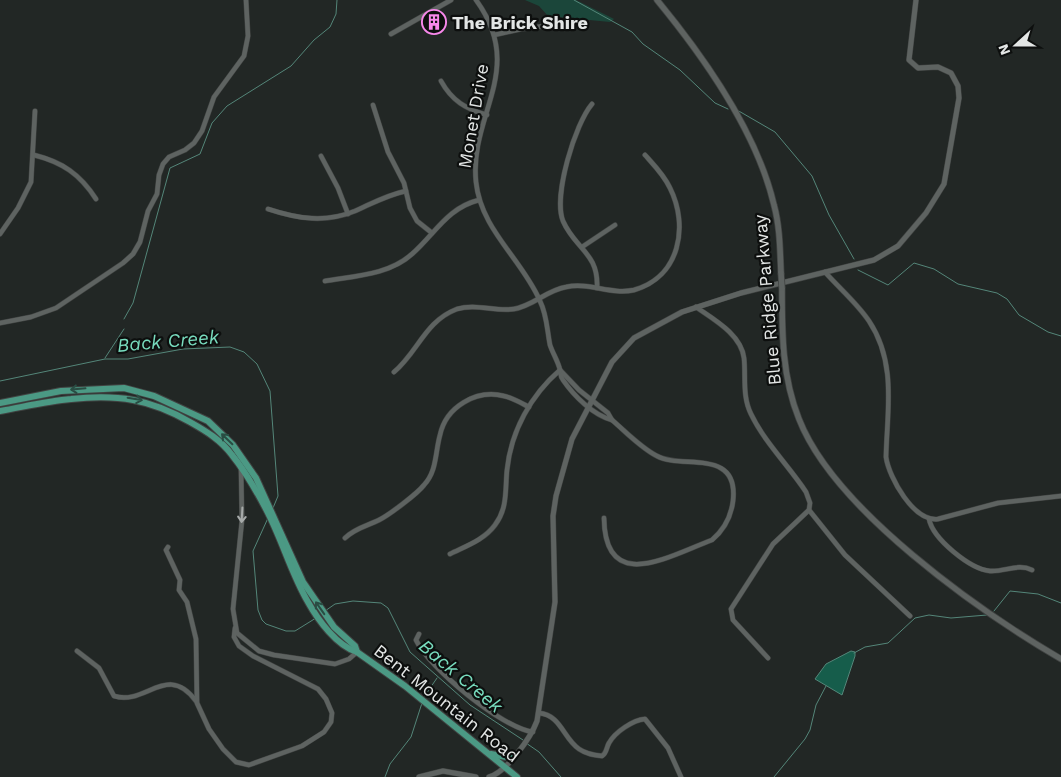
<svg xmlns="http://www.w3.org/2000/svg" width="1061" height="777" font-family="'Work Sans',sans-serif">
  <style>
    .green { fill: #1b463a }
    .water { fill: #165d4b; stroke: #548679 }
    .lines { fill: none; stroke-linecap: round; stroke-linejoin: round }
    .stream { stroke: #548679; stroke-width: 1 }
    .minor-casing { stroke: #404342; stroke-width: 5.5 }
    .tertiary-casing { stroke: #404342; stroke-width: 6 }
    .secondary-casing { stroke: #404342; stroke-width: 7 }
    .primary-casing { stroke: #404342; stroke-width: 8 }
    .minor { stroke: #5e6361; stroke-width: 4.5 }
    .tertiary { stroke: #5e6361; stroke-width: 5 }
    .secondary { stroke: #5e6361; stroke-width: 5.5 }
    .primary { stroke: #4b9984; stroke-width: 6 }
    .secondary-bridge-casing { stroke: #404342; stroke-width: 7; stroke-linecap: butt }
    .secondary-bridge { stroke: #5e6361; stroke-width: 5.5 }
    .oneway { stroke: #294d43 }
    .oneway2 { stroke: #a7abaa }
    .labels { text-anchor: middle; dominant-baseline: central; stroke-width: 4.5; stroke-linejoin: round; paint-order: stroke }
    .poi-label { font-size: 18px; font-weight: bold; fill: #e3e6e5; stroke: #0d0f0e; text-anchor: start }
    .street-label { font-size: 18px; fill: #e3e6e5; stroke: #0d0f0e }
    .water-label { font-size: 19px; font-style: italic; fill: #78dcbe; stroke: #0d0f0e }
  </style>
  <rect width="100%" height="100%" fill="#222725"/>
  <polygon class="green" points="525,0 576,0 614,19 610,22 548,16 539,6"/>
  <polygon class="water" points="851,651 855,652 855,656 842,695 815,679 826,664"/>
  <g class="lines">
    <g class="stream">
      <polyline points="574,0 632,32 643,44 680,70 715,103 728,109"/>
      <polyline points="737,110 775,132 812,176 829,215 854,259"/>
      <polyline points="858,270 888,285 914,263 934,269 958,284 997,293 1007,299 1019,315 1048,332 1061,336"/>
      <polyline points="124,319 133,303 170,168 200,154 212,123 227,106 291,66 314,40 330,27 336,14 337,0"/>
      <polyline points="105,358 124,329"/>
      <polyline points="0,381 105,359 128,359 183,349 230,347 244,352 257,364 270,391 278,496 273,508"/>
      <polyline points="268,518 253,551 258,610 262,620 266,624 286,631 295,631 316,618"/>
      <polyline points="325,611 335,604 353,601 381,603 388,608 410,652 470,705 523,740"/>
      <polyline points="994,611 1010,591 1038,594 1061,603"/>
      <polyline points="854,653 865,647 888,643 915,618 929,615 951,618 987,615"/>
      <polyline points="424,697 437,678"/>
      <polyline points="526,743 539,752 561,777"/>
      <polyline points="385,777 390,764 411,737 422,703"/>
      <polyline points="774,777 805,739 810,730 816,705 826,686"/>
    </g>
    <defs>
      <g id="minor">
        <path d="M 476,0 C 527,70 469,114 476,182 C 481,230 522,259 540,301 C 547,315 547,330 550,345 C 553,354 558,361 560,370 C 561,374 560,377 563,380 C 574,396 593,415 612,420"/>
        <polyline points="391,34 451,0"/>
        <polyline points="494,35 521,29 554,25"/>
        <path d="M 441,81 C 452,101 466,109 487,115"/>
        <path d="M 592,104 C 575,124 553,196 563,221 C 575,249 599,253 597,288"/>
        <polyline points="373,105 388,152 404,183 410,208 417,221 432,233"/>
        <path d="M 34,155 C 62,162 80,174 96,199"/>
        <polyline points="321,156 338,188 348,214"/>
        <path d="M 268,209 C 298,219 326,223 355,211 C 373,203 387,195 406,191"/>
        <polyline points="0,234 18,208 31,182 35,111"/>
        <polyline points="582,247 615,225"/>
        <path d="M 825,272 C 839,288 857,303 869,321 C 897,363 887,411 886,457 C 889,478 914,522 938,519 L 998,503 L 1061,496"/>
        <path d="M 325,281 C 354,276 389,275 412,254 C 435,234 447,208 479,200"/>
        <path d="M 696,307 C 713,319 741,334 744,358 C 746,377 742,396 751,414 C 765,443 789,466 806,492 L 810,503 L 809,510 L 845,555 L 910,616"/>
        <polyline points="0,323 31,317 56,308 123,263 133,254 140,242 148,211 157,194 159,175 163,164 169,157 185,150 194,143 202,131 214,97 244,56 248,36 246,0"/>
        <path d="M 560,370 L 579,390 L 608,413 L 612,420 C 626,432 641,448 657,456 C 682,470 739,447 733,501 C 731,517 725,529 712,540 C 669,556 605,595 604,518"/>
        <path d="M 394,372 C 418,352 425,321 457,309 C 476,303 495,312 514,309 C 533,306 547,290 566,287 C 589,282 611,295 634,290 C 680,277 689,226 670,188 C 664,175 654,165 645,155"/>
        <polyline points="241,468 242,520 233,609 237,633 259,651 274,655 335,664 349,659 357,652"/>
        <path d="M 929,519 C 933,539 970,569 990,571 C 1005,572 1018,563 1032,570"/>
        <path d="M 345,538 C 355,528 367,526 379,520 C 389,515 417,494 424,485 C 437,471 435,453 440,435 C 446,407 476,389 504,396 C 513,398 521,403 529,407"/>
        <polyline points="168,547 166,550 180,580 179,590 187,602 196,639 197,703 209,729 223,749 236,762 249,765 302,746 324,732 331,722 332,713 326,699 318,689 253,656 239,646 234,637 235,628"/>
        <path d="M 450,554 C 466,546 484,540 495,525 C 508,508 505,489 507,470 C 511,431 531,395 560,370"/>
        <path d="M 419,634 L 416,640 C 429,668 502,728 533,732"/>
        <path d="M 77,651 L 99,668 L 114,696 C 146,706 167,662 196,701"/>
        <polyline points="768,658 733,620 731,609 773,544 809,510"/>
        <path d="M 539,713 C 561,715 563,738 579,749 C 586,754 594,755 602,756 C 607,753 606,748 609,743 C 615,732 633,720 645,719 L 668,748 L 681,777"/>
      </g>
      <g id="tertiary">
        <polyline points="419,777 443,771 476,777"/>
        <path d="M 489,777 C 507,772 531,737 537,721 L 555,602 L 553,516 L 556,496 L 572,439 L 612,362 L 634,338 L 682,312 L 741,293 L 874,260 L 898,246 L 926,213 L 944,184 L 959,98 L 958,86 L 951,73 L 938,67 L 918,68 L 909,60 L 916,0"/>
      </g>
      <g id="secondary">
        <path d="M 657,0 C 704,57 757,132 774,205 C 780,227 780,250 781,273"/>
        <path d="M 782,288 C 782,333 782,377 799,419 C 834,509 979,611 1061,659"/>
      </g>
      <g id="primary">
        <polyline points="0,403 61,391 124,388 154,396 208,421 233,445 256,478 303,582 334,627 355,646 357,652"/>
        <path d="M 0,411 C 23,407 47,401 71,399 C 118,394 150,399 190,422 C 206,431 221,440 232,455 C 245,471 256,490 266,509 C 282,539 291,573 308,602 C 318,620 337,646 357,652 L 405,686 L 517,777"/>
        <polyline points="491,754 506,757 516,754"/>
      </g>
    </defs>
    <use href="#minor" class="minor-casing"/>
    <use href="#tertiary" class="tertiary-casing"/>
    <use href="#secondary" class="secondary-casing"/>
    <use href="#primary" class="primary-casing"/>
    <use href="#minor" class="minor"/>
    <use href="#tertiary" class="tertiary"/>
    <use href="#secondary" class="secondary"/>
    <use href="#primary" class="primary"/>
    <defs>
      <polyline id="secondary-bridge" points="781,273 782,288"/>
    </defs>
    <use href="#secondary-bridge" class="secondary-bridge-casing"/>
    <use href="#secondary-bridge" class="secondary-bridge"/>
  </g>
  <defs><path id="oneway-shaft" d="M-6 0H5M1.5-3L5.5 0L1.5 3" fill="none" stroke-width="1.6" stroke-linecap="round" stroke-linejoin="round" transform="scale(1.25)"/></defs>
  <g class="oneway">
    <use href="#oneway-shaft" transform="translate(78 389) rotate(175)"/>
    <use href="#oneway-shaft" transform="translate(135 399) rotate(10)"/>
    <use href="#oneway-shaft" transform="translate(227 439) rotate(-136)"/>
    <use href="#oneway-shaft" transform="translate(320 608) rotate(-125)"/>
  </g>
  <use class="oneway2" href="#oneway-shaft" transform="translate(242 515) rotate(93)"/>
  <defs>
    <symbol id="building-ring" viewBox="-11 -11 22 22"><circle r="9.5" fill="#0d0f0e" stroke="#f888eb" stroke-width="1.5"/><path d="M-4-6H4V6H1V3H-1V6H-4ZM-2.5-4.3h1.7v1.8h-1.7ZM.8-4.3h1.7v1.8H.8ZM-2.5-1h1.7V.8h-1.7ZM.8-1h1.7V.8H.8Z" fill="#f888eb"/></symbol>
  </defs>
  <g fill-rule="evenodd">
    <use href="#building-ring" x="420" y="8" width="28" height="28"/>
  </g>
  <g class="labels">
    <g class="poi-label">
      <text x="452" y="22">The Brick Shire</text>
    </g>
    <g class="street-label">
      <text transform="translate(473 116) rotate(-80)">Monet Drive</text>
      <text transform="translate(767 300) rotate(-95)">Blue Ridge Parkway</text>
      <text transform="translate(447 703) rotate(38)">Bent Mountain Road</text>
    </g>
    <g class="water-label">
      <text transform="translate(168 341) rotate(-5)">Back Creek</text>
      <text transform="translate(461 676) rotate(40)">Back Creek</text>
    </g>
  </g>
  <g transform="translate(1016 45) rotate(249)" stroke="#0d0f0e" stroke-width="4" paint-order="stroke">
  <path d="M0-4L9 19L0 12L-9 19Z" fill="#e3e6e5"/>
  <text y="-8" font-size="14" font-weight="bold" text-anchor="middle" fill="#e3e6e5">N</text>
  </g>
</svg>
